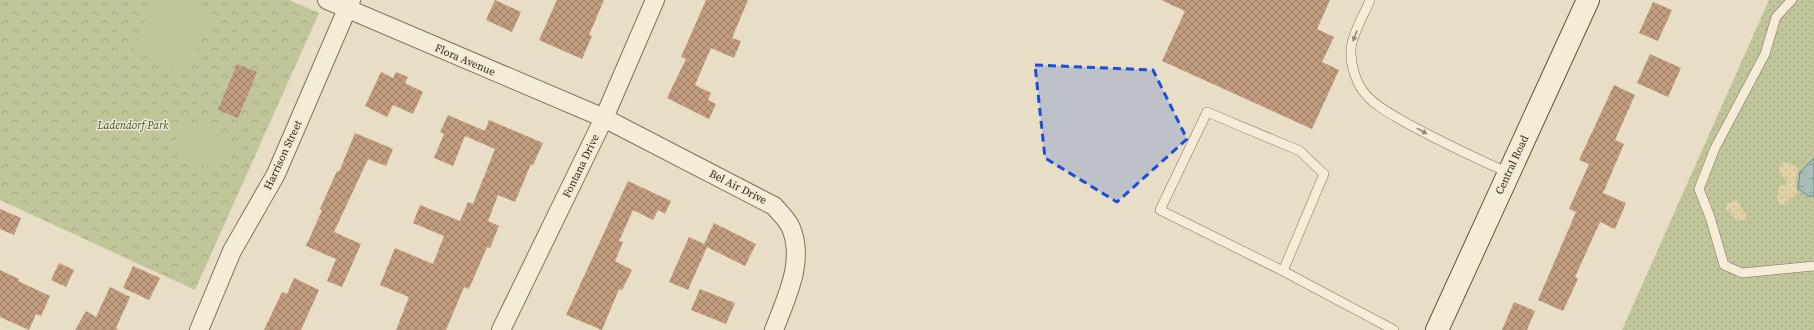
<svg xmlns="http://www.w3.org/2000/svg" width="1814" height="330" font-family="'Source Serif 4',serif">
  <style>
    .grass { fill: url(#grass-dots) }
    .sand { fill: url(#sand-dots) }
    .park { fill: url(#park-crowns) }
    .garden { fill: #c0c59a }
    .water { fill: url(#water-ripples); stroke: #6e8983 }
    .building { fill: url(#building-cross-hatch) }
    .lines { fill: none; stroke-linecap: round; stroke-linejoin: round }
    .lane-casing { stroke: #81715d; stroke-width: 10 }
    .street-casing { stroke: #81715d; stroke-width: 20 }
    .secondary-casing { stroke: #635240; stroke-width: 24 }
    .lane { stroke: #f4ecd7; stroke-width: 9 }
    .street { stroke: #f4ecd7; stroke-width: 18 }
    .secondary { stroke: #f4ecd7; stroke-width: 22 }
    .oneway { fill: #948a7b }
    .marked { fill: #1d4ed8; fill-opacity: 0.2; stroke: #1d4ed8; stroke-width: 3; stroke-dasharray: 8 5; stroke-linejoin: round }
    .labels { text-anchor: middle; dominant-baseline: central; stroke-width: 3; stroke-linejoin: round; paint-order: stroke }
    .street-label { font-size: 11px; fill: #33291f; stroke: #f1e9d3 }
    .park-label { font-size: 11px; font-style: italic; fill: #434d28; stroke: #f1e9d3 }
  </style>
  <defs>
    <pattern id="grass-dots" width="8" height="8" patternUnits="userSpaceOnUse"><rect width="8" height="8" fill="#c0c59a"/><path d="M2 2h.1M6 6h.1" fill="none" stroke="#a5a984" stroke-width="1.8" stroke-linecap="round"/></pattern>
    <pattern id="sand-dots" width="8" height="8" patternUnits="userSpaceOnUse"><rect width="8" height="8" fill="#e1d2a5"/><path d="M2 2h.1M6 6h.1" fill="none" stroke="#c2b48e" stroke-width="1.8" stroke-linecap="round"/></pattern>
    <pattern id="park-crowns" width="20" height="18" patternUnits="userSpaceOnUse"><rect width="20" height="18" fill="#c0c59a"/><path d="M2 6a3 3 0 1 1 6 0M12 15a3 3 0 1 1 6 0" fill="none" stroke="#a5a984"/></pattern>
    <pattern id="water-ripples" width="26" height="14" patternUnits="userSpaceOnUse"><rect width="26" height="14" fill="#a6bcb6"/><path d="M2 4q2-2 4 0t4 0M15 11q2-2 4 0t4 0" fill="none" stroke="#889993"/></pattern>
    <pattern id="building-cross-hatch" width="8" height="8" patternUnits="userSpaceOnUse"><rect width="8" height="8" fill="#c29c7f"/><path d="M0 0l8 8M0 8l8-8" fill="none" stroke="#9e7f67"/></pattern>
  </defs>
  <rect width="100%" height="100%" fill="#e8dec5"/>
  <polygon class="grass" points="1769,0 1814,0 1814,330 1622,330"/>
  <g class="sand">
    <path d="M 1784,162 L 1797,166 L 1798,170 L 1795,181 L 1797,194 L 1789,200 L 1786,204 L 1782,205 L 1778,202 L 1777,197 L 1779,186 L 1786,185 L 1787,182 C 1782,175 1773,170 1784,162 Z"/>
    <polygon points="1737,200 1747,216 1746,220 1737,220 1726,209 1726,204"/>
  </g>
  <polygon class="park" points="0,0 289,0 319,13 195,290 0,200"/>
  <g class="garden">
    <polygon points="155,0 180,0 212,14 186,73 133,50"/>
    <polygon points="184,119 233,141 220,172 172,151"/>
  </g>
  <polygon class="water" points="1814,158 1814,196 1808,196 1798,188 1800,172"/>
  <g class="building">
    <polygon points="495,0 521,12 512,32 486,20"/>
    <polygon points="557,0 604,0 589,35 592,36 582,59 539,40"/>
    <polygon points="706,0 748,0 732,38 741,41 734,58 711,48 695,85 711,93 708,100 716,104 709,119 667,98 686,59 681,57"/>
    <polygon points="1161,0 1330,0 1317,29 1334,37 1322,62 1339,70 1312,129 1162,61 1185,11"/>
    <polygon points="1653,2 1672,10 1658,41 1639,33"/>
    <polygon points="1650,54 1681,68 1668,97 1637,83"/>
    <polygon points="237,64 257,72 238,118 218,110"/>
    <polygon points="381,72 393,78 396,72 408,77 405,83 423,92 413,114 393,105 387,117 365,106"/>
    <polygon points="1614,85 1635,95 1615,140 1624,144 1603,193 1626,203 1615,229 1600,222 1575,277 1578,279 1563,311 1538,300 1576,212 1569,209 1589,164 1579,160"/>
    <polygon points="448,115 485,131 489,120 543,143 533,165 531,164 515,202 498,195 488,221 499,226 490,248 487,247 469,289 464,287 446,330 396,330 409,297 380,285 395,248 433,264 444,236 413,223 420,205 460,221 468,202 473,204 495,149 465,136 453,166 434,158 444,134 440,132"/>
    <polygon points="355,133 393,149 386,166 368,159 334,232 361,244 342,287 327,281 336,259 306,246 322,210 320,209 337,171 339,172"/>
    <polygon points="628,181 671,201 665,214 658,210 653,220 633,210 619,241 623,242 615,261 632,270 622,290 619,289 602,330 566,315"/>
    <polygon points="0,209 21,218 14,235 0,229"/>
    <polygon points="714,223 756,244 745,266 707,247 688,290 669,282 689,237 704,244"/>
    <polygon points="59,263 74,270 66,287 51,280"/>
    <polygon points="133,266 160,278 149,300 123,288"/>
    <polygon points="0,270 19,279 18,281 50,296 41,316 36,314 29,330 0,317"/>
    <polygon points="294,278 319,290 301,330 264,330 282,292 287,294"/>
    <polygon points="110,287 130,297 116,328 118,330 75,330 86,311 96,317"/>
    <polygon points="700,289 735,303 726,324 691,310"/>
    <polygon points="1514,302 1535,311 1527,330 1502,330"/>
  </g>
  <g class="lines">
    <defs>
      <g id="lane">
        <path d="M 1370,0 C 1364,15 1353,32 1351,48 C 1350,65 1356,84 1367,96 C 1379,109 1395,116 1410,125 C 1442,142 1475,158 1509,173"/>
        <polyline points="1792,0 1776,17 1765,54 1715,148 1699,189 1710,217 1724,265 1742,273 1814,266"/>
        <polyline points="1283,271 1324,174 1300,151 1207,112 1160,210 1283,271 1394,330"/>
      </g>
      <g id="street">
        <path d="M 327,0 L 604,118 L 774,206 C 779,212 788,220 791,228 C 805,262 786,298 774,330"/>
        <polyline points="199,330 232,251 276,174 351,0"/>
        <polyline points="501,330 604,118 655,0"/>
      </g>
      <polyline id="secondary" points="1437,330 1588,0"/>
    </defs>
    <use href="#lane" class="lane-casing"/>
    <use href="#street" class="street-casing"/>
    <use href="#secondary" class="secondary-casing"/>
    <use href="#lane" class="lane"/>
    <use href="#street" class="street"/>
    <use href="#secondary" class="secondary"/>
  </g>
  <defs><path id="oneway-solid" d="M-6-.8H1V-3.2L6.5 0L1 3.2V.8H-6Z"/></defs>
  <g class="oneway">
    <use href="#oneway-solid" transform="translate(1355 36) rotate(111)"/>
    <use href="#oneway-solid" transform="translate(1422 131) rotate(29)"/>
  </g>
  <path class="marked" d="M 1035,65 L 1153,70 L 1187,139 L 1117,202 L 1045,158 Z"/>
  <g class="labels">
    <g class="street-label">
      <text transform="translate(465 60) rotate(23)">Flora Avenue</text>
      <text transform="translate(283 155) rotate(-65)">Harrison Street</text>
      <text transform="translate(1512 165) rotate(-65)">Central Road</text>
      <text transform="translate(581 166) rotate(-64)">Fontana Drive</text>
      <text transform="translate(738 187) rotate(27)">Bel Air Drive</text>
    </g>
    <g class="park-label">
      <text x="133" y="125">Ladendorf Park</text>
    </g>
  </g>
</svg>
